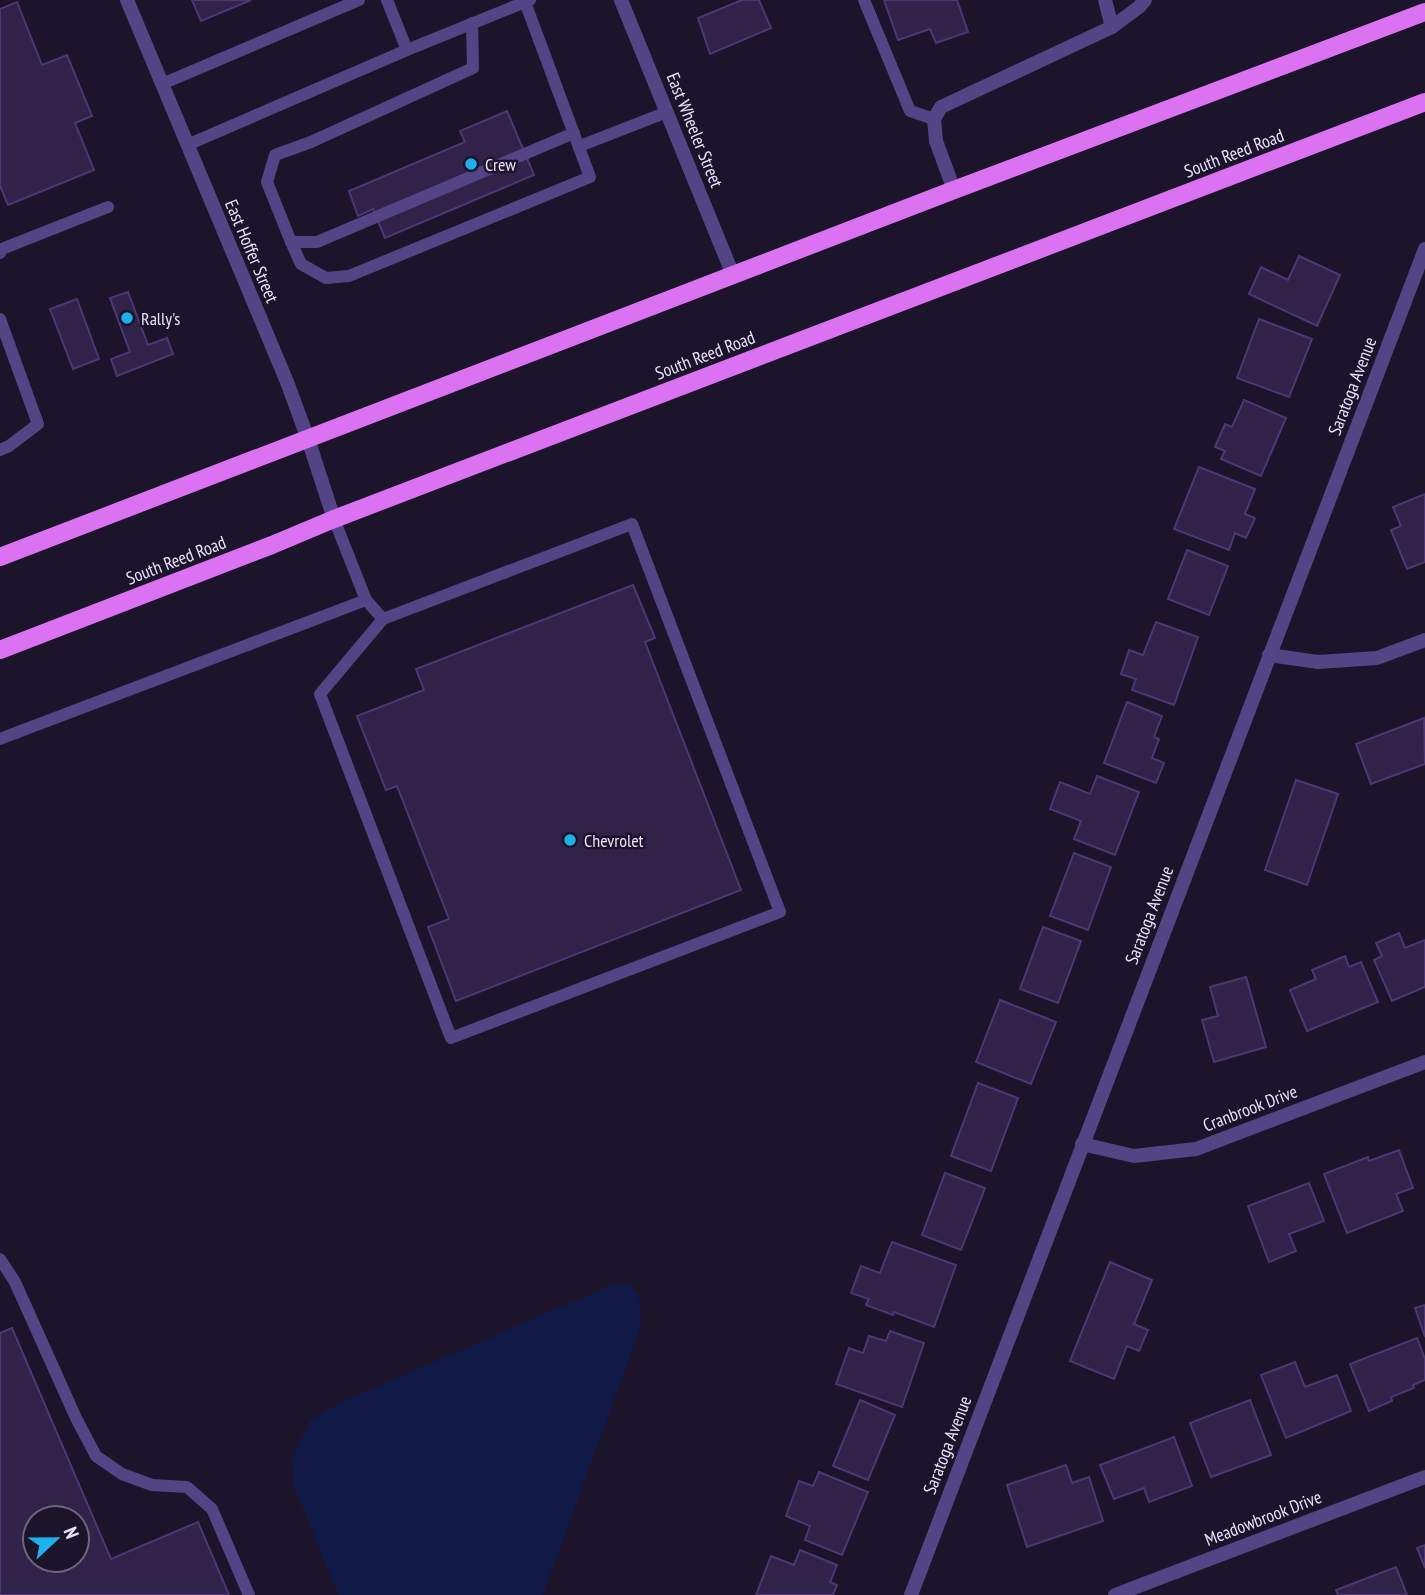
<svg xmlns="http://www.w3.org/2000/svg" width="1425" height="1595" font-family="'PT Sans Narrow',sans-serif">
  <style>
    .water { fill: #111a47 }
    .building { fill: #31224a; stroke: #4e3674; stroke-width: 2; fill-rule: evenodd }
    .lines { fill: none; stroke-linecap: round; stroke-linejoin: round }
    .service { stroke: #524485; stroke-width: 12 }
    .minor { stroke: #524485; stroke-width: 14 }
    .primary { stroke: #da72f2; stroke-width: 18 }
    .poi-dot { fill: #1eb0ea; stroke: #1c142a; stroke-width: 2.5 }
    .labels { text-anchor: middle; dominant-baseline: central; stroke-width: 5; stroke-linejoin: round; paint-order: stroke }
    .street-label { font-size: 18px; fill: #e9e0fc; stroke: #1c142a }
    .poi-label { font-size: 18px; fill: #e9e0fc; stroke: #1c142a; text-anchor: start }
  </style>
  <rect width="100%" height="100%" fill="#1c142a"/>
  <polygon class="water" points="614,1284 631,1285 640,1301 641,1326 543,1595 338,1595 294,1486 292,1459 310,1420 339,1403"/>
  <g class="building">
    <polygon points="192,0 251,0 201,21"/>
    <polygon points="742,0 759,0 771,28 710,54 698,18"/>
    <polygon points="884,0 957,0 968,32 936,43 930,29 898,40"/>
    <polygon points="17,2 42,65 67,55 92,116 75,123 94,170 8,205 0,186 0,9"/>
    <polygon points="507,111 534,175 385,238 373,209 358,216 349,191 465,142 460,131"/>
    <polygon points="1299,256 1340,275 1317,326 1249,294 1261,267 1288,280"/>
    <polygon points="128,292 148,345 167,338 173,354 117,376 111,359 130,352 110,298"/>
    <polygon points="77,299 99,359 73,369 50,309"/>
    <polygon points="1259,319 1312,339 1289,397 1237,378"/>
    <polygon points="1244,400 1286,418 1261,476 1221,459 1225,451 1215,447 1225,424 1232,427"/>
    <polygon points="1199,467 1255,489 1245,514 1255,518 1246,538 1235,533 1229,550 1174,529"/>
    <polygon points="1425,494 1425,562 1407,569 1391,530 1401,526 1393,507"/>
    <polygon points="1187,550 1228,566 1209,615 1168,599"/>
    <polygon points="633,585 655,638 645,642 741,890 456,1001 428,927 449,919 397,786 386,790 357,716 424,690 416,669"/>
    <polygon points="1156,622 1198,637 1174,705 1132,690 1136,679 1121,674 1129,650 1143,655"/>
    <polygon points="1127,702 1162,716 1154,737 1159,739 1152,758 1164,763 1156,783 1104,763"/>
    <polygon points="1424,718 1425,764 1371,784 1356,744"/>
    <polygon points="1097,776 1139,792 1115,855 1074,839 1081,821 1050,809 1060,782 1090,794"/>
    <polygon points="1296,780 1338,794 1307,885 1265,870"/>
    <polygon points="1074,853 1111,867 1088,930 1050,916"/>
    <polygon points="1043,927 1081,941 1058,1003 1020,989"/>
    <polygon points="1399,933 1405,948 1425,940 1425,987 1392,1001 1374,960 1382,956 1376,943"/>
    <polygon points="1345,956 1349,967 1361,962 1378,1002 1307,1031 1290,990 1316,979 1312,970"/>
    <polygon points="1246,977 1266,1047 1214,1062 1202,1020 1218,1016 1210,987"/>
    <polygon points="1000,1000 1056,1022 1031,1084 976,1062"/>
    <polygon points="978,1083 1018,1098 991,1171 951,1156"/>
    <polygon points="1399,1150 1413,1188 1396,1194 1403,1211 1347,1233 1324,1174 1368,1157 1369,1161"/>
    <polygon points="945,1173 985,1188 961,1250 922,1235"/>
    <polygon points="1309,1183 1324,1221 1289,1234 1296,1251 1269,1262 1248,1206"/>
    <polygon points="892,1242 956,1265 934,1327 894,1312 893,1315 866,1305 869,1299 851,1293 861,1266 880,1273"/>
    <polygon points="1110,1262 1152,1280 1134,1324 1148,1330 1139,1351 1127,1346 1114,1379 1070,1361"/>
    <polygon points="1425,1305 1425,1337 1415,1308"/>
    <path d="M 12,1328 L 111,1559 L 198,1522 L 229,1595 L 0,1595 L 0,1333 ZM 35,1518 L 77,1518 L 77,1560 L 35,1560 Z"/>
    <polygon points="890,1331 924,1343 902,1407 836,1384 849,1348 863,1353 869,1336 886,1341"/>
    <polygon points="1417,1338 1425,1359 1425,1380 1413,1385 1414,1388 1391,1397 1392,1401 1369,1411 1350,1364"/>
    <polygon points="1295,1362 1305,1387 1337,1375 1351,1411 1286,1438 1261,1375"/>
    <polygon points="860,1400 895,1415 868,1480 833,1466"/>
    <polygon points="1250,1400 1271,1455 1211,1477 1190,1423"/>
    <polygon points="1174,1437 1192,1486 1149,1502 1144,1488 1114,1499 1100,1465"/>
    <polygon points="1066,1465 1072,1483 1089,1477 1103,1521 1027,1547 1007,1485"/>
    <polygon points="819,1472 868,1492 842,1555 805,1540 810,1526 786,1516 799,1481 813,1486"/>
    <polygon points="1425,1545 1425,1568 1417,1548"/>
    <polygon points="800,1550 837,1565 830,1582 837,1585 833,1595 756,1595 771,1556 794,1565"/>
    <polygon points="1396,1567 1407,1595 1338,1595 1336,1590"/>
  </g>
  <g class="lines">
    <g class="service">
      <polyline points="387,0 407,50"/>
      <polyline points="864,0 910,111 934,119"/>
      <polyline points="472,23 473,68 311,142 275,155 267,182 291,242 317,242 574,133"/>
      <polyline points="162,84 359,0"/>
      <polyline points="187,145 407,50 530,0"/>
      <polyline points="580,146 667,112"/>
      <polyline points="291,242 301,264 326,278 349,276 590,177 525,2"/>
      <polyline points="0,253 2,249 108,207"/>
      <polyline points="0,319 38,424 9,446 0,450"/>
      <polyline points="366,600 383,619 632,524 780,912 451,1038 320,694 383,619"/>
      <polyline points="0,739 366,600 334,519"/>
      <polyline points="0,1259 15,1282 76,1418 96,1456 122,1474 152,1485 187,1487 212,1509 249,1595"/>
    </g>
    <g class="minor">
      <polyline points="127,0 287,382 308,439 334,519"/>
      <polyline points="621,0 733,275"/>
      <polyline points="1105,0 1112,27"/>
      <polyline points="954,190 936,141 934,119 941,107 1112,27 1139,7 1145,0"/>
      <polyline points="1269,655 1318,662 1377,658 1425,640"/>
      <polyline points="1082,1144 1134,1156 1196,1149 1425,1062"/>
      <polyline points="911,1595 1425,249"/>
      <polyline points="1115,1595 1425,1477"/>
    </g>
    <g class="primary">
      <polyline points="0,557 954,190 1425,12"/>
      <polyline points="0,650 272,545 334,519 1425,102"/>
    </g>
  </g>
  <g class="poi-dot">
    <circle cx="471" cy="164" r="7"/>
    <circle cx="127" cy="318" r="7"/>
    <circle cx="570" cy="840" r="7"/>
  </g>
  <g class="labels">
    <g class="street-label">
      <text transform="translate(695 130) rotate(68)">East Wheeler Street</text>
      <text transform="translate(1234 153) rotate(-21)">South Reed Road</text>
      <text transform="translate(252 251) rotate(67)">East Hoffer Street</text>
      <text transform="translate(705 355) rotate(-21)">South Reed Road</text>
      <text transform="translate(1352 386) rotate(-69)">Saratoga Avenue</text>
      <text transform="translate(176 560) rotate(-21)">South Reed Road</text>
      <text transform="translate(1149 915) rotate(-69)">Saratoga Avenue</text>
      <text transform="translate(1250 1108) rotate(-21)">Cranbrook Drive</text>
      <text transform="translate(947 1445) rotate(-69)">Saratoga Avenue</text>
      <text transform="translate(1263 1518) rotate(-21)">Meadowbrook Drive</text>
    </g>
    <g class="poi-label">
      <text x="485" y="164">Crew</text>
      <text x="141" y="318">Rally's</text>
      <text x="584" y="840">Chevrolet</text>
    </g>
  </g>
  <g transform="translate(56 1539) rotate(68)"><circle r="33" fill="#1c142a" stroke="#6e667e" stroke-width="2"/>
  <path d="M0-5L12 26L0 18L-12 26Z" fill="#1eb0ea"/>
  <text y="-10" font-size="19" font-weight="bold" text-anchor="middle" fill="#e9e0fc">N</text>
  </g>
</svg>
